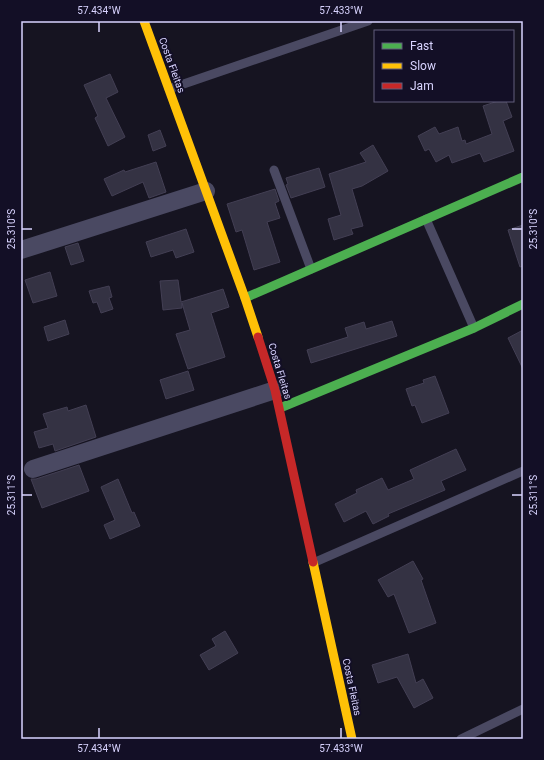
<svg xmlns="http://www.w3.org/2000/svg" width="544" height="760" font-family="Roboto,sans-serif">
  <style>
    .building { fill: #343243; stroke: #433f54 }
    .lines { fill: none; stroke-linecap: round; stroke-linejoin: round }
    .lane { stroke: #4a4962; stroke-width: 9 }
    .street { stroke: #4a4962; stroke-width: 18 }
    .fast { stroke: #4caf50; stroke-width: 9 }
    .slow { stroke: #ffc107; stroke-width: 9 }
    .jam { stroke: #c62828; stroke-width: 9 }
    .ticks { fill: none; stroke: #d9d4ff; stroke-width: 1.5 }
    .labels { text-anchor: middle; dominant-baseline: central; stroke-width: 4; stroke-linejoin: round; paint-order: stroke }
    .street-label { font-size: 10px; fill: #d9d4ff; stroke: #130f26 }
    .neatline { fill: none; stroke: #d9d4ff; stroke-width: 1.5 }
    .ticks-label { font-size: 10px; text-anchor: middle; fill: #d9d4ff }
  </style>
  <rect width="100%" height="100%" fill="#161421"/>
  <g class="building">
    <polygon points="110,74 118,92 106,98 125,137 108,146 95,118 98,116 84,85"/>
    <polygon points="498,101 506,101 512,117 503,121 514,151 484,162 480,153 452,163 449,155 436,162 429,149 425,151 418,136 435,127 439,134 458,127 462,141 465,140 466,144 492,134 483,106"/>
    <polygon points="160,130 166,146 153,151 148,135"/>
    <polygon points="373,145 388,171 362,186 352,189 363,226 351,229 353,234 334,240 328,219 341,215 329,174 366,162 360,153"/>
    <polygon points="156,162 166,192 149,198 143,182 112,196 104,179 124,170 125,172"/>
    <polygon points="319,168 325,187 291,198 286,185 288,184 286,178"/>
    <polygon points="275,189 279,201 275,203 280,218 267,222 280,262 254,270 242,230 236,232 227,204"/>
    <polygon points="523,225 523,266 520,267 508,230"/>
    <polygon points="186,229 194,252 176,258 173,250 151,257 146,242"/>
    <polygon points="78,243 84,261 71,265 65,247"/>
    <polygon points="50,272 57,296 33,303 25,280"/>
    <polygon points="178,280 181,302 223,289 229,307 211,313 225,357 188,369 176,334 190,330 182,303 182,308 163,310 160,281"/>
    <polygon points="109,286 112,297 109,298 113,309 101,313 97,302 93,303 89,291"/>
    <polygon points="65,320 69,334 48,341 44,327"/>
    <polygon points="392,321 397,336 311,363 307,350 348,337 345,328 364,322 366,329"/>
    <polygon points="523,330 523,369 508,338"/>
    <polygon points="188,371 194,390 166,399 160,380"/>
    <polygon points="435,376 449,413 422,423 415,405 412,406 406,389 424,383 423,380"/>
    <polygon points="86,405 96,437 55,451 53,444 39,448 34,432 48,428 43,414 67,407 68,411"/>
    <polygon points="456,449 466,470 441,481 445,490 388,514 389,516 373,524 366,511 344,522 335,504 357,493 356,490 382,478 388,490 414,479 410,470"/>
    <polygon points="79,465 89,491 42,508 31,479 36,479"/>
    <polygon points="118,479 132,513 134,512 140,526 110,539 104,525 115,520 101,487"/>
    <polygon points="413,561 423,579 421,580 436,623 409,633 394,594 388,597 378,580"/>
    <polygon points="225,631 238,653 209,670 200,655 216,646 212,639"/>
    <polygon points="408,654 416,683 423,679 433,698 414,708 397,677 378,683 372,665"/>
  </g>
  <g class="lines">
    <g class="lane">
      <polyline points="169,89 368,21"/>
      <polyline points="274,170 311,269"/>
      <polyline points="426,219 474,328"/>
      <polyline points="313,563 523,471"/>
      <polyline points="461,739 523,709"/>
    </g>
    <g class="street">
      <polyline points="21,250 206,191"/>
      <polyline points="33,469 275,390"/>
    </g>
    <g class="fast">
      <polyline points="245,298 523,177"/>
      <polyline points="280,408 474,328 523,304"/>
    </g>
    <g class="slow">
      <polyline points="144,21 245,298 258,337"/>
      <polyline points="313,562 352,739"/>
    </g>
    <polyline class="jam" points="258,337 275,390 313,562"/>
  </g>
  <path class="ticks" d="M 99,22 L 99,32M 341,22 L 341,32M 22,229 L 32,229M 512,229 L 522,229M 22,495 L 32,495M 512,495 L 522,495M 99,728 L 99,738M 341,728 L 341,738"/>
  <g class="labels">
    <g class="street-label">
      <text transform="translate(172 65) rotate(70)">Costa Fleitas</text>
      <text transform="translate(280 371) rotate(73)">Costa Fleitas</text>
      <text transform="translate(352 687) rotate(78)">Costa Fleitas</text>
    </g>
  </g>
  <rect width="544" height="760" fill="none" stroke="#130f26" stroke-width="44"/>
  <rect x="374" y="30" width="140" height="72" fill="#130f26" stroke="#625e7d"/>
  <rect x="382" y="43" width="20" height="6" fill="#4caf50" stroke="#625e7d"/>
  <text x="410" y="50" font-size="12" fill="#d9d4ff">Fast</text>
  <rect x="382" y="63" width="20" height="6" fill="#ffc107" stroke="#625e7d"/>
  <text x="410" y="70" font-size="12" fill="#d9d4ff">Slow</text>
  <rect x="382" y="83" width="20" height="6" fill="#c62828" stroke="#625e7d"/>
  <text x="410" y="90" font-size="12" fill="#d9d4ff">Jam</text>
  <rect x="22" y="22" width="500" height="716" class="neatline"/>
  <g class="ticks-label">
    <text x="99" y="14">57.434°W</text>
    <text x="341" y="14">57.433°W</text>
    <text transform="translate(11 229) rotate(-90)" y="4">25.310°S</text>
    <text transform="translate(533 229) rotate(-90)" y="4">25.310°S</text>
    <text transform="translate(11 495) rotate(-90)" y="4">25.311°S</text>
    <text transform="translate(533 495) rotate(-90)" y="4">25.311°S</text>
    <text x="99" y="752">57.434°W</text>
    <text x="341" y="752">57.433°W</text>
  </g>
</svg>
